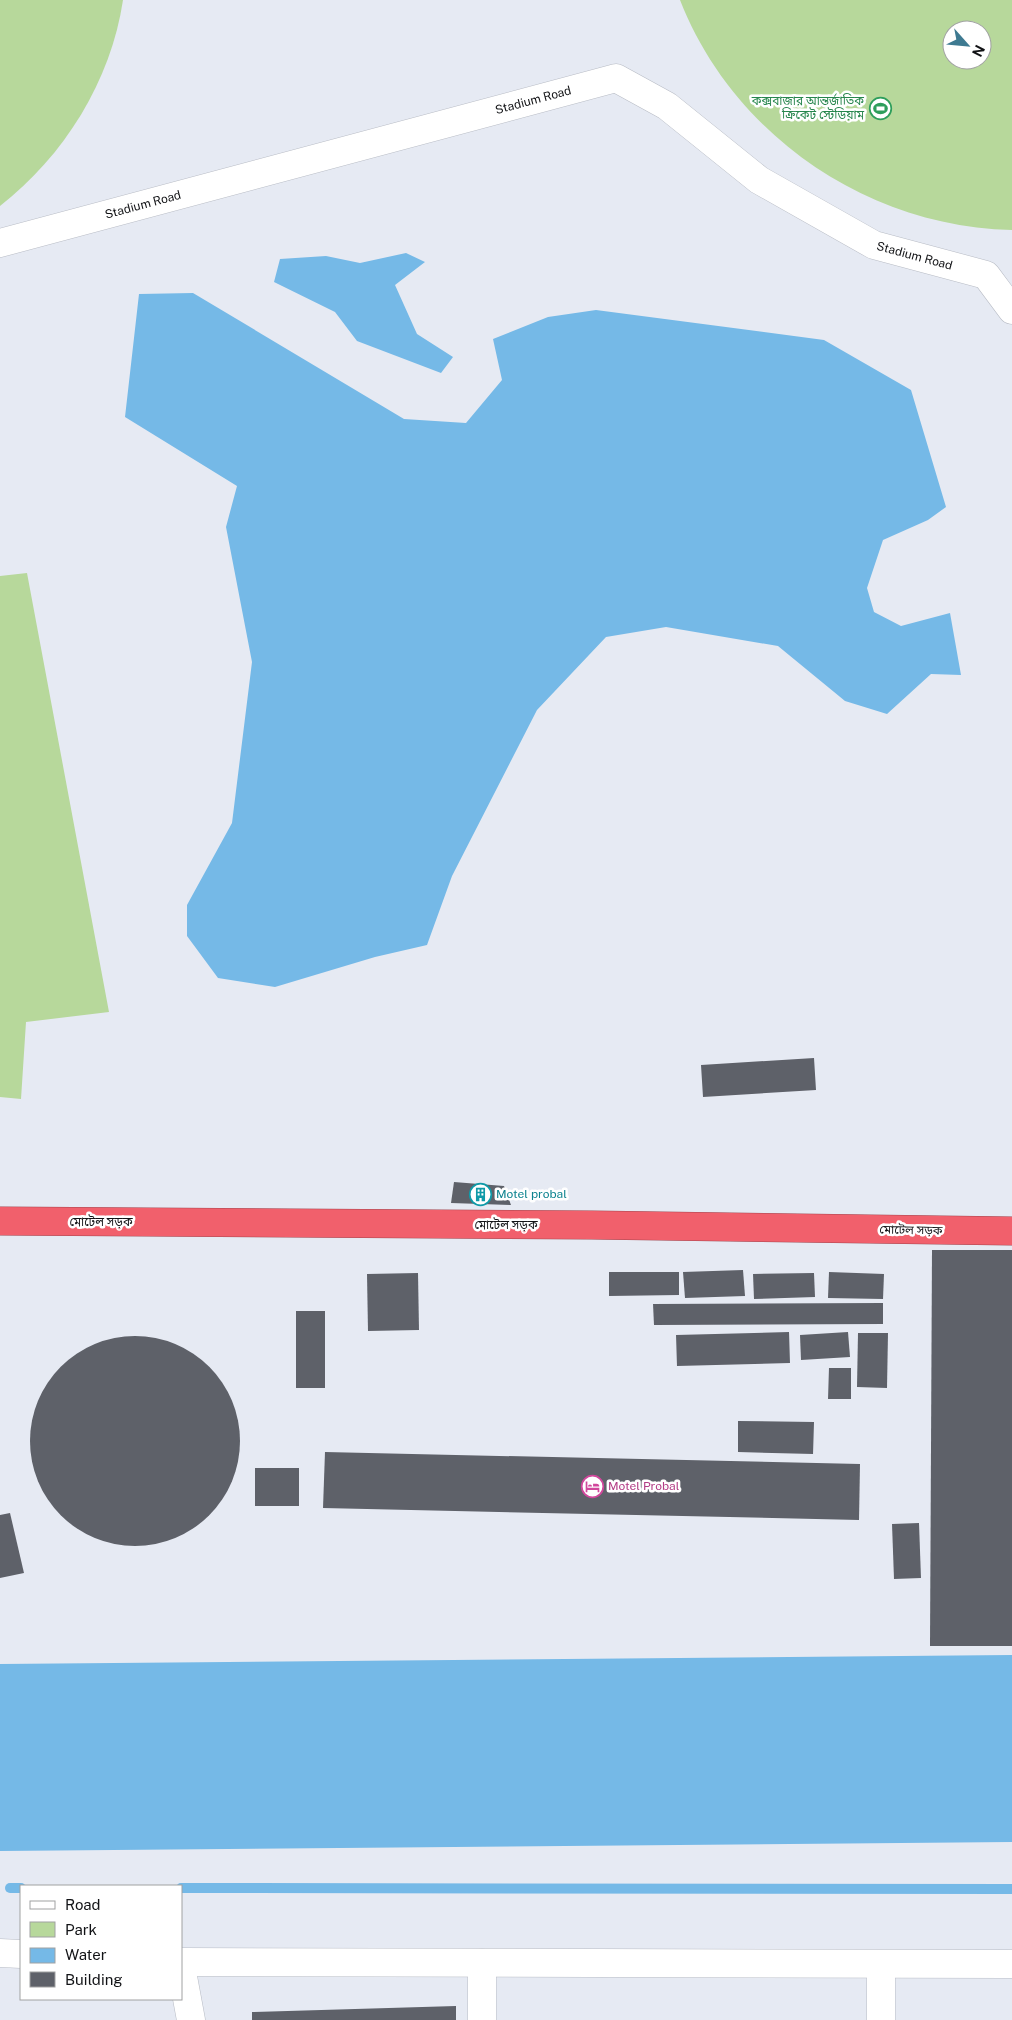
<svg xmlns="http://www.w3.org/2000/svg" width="1012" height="2020" font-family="'Public Sans','Noto Sans Bengali',sans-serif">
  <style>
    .green { fill: #b7d89b; fill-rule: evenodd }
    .water { fill: #75b9e7 }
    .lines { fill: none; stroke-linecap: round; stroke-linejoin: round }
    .stream { stroke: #75b9e7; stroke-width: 10 }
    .building { fill: #5e6169 }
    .minor-casing { stroke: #b8bcc5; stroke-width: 29 }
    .highway-casing { stroke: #a3454e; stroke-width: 29 }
    .minor { stroke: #fff; stroke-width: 28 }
    .highway { stroke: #f1606c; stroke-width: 28 }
    .labels { text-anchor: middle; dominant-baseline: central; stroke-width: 5; stroke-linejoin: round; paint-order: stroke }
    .street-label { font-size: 12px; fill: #121316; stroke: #fff }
    .leisure-label { font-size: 12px; fill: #27864d; stroke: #fff; text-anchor: end }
    .culture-label { font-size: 12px; fill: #0d838f; stroke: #fff; text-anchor: start }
    .hotel-label { font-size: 12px; fill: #b23c85; stroke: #fff; text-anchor: start }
  </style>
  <rect width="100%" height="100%" fill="#e6eaf3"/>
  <g class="green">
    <path d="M 0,0 L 123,0 C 111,81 64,156 0,206 Z"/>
    <path d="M 680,0 L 1012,0 L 1012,230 C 867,227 733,135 680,0 ZM 952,30 L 982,30 L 982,60 L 952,60 Z"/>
    <polygon points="27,573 109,1012 26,1022 21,1099 0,1097 0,576"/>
  </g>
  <g class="water">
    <polygon points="406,253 425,262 395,285 417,334 453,357 441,373 357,341 335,312 274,282 280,259 326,256 360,263"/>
    <polygon points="193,293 404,419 466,423 502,380 493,339 548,317 596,310 824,340 911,390 946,507 928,520 883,540 867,588 874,612 901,626 950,613 961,675 931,674 887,714 845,701 778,646 666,627 606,637 537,710 452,876 427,945 375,957 275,987 218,978 187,936 187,905 232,823 252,662 226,527 237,486 125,417 139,294"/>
    <polygon points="1012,1655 1012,1842 0,1851 0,1664"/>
  </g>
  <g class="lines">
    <g class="stream">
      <polyline points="10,1888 21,1888"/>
      <polyline points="181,1888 1012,1889"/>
    </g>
  </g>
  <g class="building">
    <polygon points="814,1058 816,1090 703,1097 701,1065"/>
    <polygon points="454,1182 504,1186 511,1205 451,1203"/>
    <polygon points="932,1250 1012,1250 1012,1646 930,1646"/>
    <polygon points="743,1270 745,1296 685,1298 683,1272"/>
    <polygon points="609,1272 679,1272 679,1295 609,1296"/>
    <polygon points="829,1272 884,1274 883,1299 828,1298"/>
    <polygon points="418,1273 419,1330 368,1331 367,1274"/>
    <polygon points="814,1273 815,1297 754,1299 753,1274"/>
    <polygon points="883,1303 883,1324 654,1325 653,1304"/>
    <rect x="296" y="1311" width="29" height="77"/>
    <polygon points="789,1332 790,1363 677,1366 676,1335"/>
    <polygon points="848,1332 850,1357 801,1360 800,1335"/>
    <polygon points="858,1333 888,1333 887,1388 857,1387"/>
    <circle cx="135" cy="1441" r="105"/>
    <polygon points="829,1368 851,1368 851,1399 828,1399"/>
    <polygon points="738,1421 814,1422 813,1454 738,1452"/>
    <polygon points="325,1452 860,1464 859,1520 323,1508"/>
    <rect x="255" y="1468" width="44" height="38"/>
    <polygon points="10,1513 24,1573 0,1578 0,1515"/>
    <polygon points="919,1523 921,1578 894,1579 892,1524"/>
    <polygon points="456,2006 456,2020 252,2020 252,2012"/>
  </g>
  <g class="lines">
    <defs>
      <g id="minor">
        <path id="s1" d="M 0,243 L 616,78 L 667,106 L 759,180 L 874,245 L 986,275 L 1012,310"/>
        <polyline points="0,1953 21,1954"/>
        <polyline points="181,1962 1012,1964"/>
        <polyline points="482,1963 482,2020"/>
        <polyline points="181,1966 191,2020"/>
        <polyline points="881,2020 881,1965"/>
      </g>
      <polyline id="highway" points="0,1221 592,1225 1012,1231"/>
    </defs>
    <use href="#minor" class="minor-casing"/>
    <use href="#highway" class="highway-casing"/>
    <use href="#minor" class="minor"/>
    <use href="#highway" class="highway"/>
  </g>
  <defs>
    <symbol id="stadium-ring" viewBox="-11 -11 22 22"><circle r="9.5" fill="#fff" stroke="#2e9e5b" stroke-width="1.5"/><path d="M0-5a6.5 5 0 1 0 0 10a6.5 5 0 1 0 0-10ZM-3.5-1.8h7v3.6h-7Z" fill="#2e9e5b"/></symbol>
    <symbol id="building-ring" viewBox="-11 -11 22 22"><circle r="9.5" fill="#fff" stroke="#0f9aa8" stroke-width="1.5"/><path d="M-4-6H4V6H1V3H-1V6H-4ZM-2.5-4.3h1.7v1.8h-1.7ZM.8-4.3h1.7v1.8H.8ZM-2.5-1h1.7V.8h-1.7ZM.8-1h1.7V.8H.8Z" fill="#0f9aa8"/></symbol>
    <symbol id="hotel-ring" viewBox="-11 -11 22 22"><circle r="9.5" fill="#fff" stroke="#d1479c" stroke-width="1.5"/><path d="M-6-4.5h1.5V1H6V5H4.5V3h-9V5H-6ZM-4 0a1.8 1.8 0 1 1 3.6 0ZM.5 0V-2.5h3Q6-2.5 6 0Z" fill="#d1479c"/></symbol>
  </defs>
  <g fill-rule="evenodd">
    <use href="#stadium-ring" x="868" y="96" width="25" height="25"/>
    <use href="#building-ring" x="468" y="1182" width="25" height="25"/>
    <use href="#hotel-ring" x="580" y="1474" width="25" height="25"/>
  </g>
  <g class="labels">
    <g class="street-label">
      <text stroke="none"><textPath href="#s1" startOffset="552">Stadium Road</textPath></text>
      <text stroke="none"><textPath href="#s1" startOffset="148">Stadium Road</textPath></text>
      <text stroke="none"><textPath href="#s1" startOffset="988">Stadium Road</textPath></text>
      <text x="101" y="1222">মোটেল সড়ক</text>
      <text x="506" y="1225">মোটেল সড়ক</text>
      <text transform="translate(911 1230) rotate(1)">মোটেল সড়ক</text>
    </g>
    <g class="leisure-label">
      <text x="864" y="101">কক্সবাজার আন্তর্জাতিক<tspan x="864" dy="14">ক্রিকেট স্টেডিয়াম</tspan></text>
    </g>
    <g class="culture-label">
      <text x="496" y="1194">Motel probal</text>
    </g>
    <g class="hotel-label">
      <text x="608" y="1486">Motel Probal</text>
    </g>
  </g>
  <rect x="20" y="1885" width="162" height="115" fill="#ffffff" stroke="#a0a1a2"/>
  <rect x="30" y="1901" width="25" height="8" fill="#ffffff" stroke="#a0a1a2"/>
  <text x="65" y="1910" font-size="15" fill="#121316">Road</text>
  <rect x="30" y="1922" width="25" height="15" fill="#b7d89b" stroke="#a0a1a2"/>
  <text x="65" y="1935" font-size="15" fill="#121316">Park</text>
  <rect x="30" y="1948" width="25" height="15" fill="#75b9e7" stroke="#a0a1a2"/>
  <text x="65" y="1960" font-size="15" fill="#121316">Water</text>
  <rect x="30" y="1972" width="25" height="15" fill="#5e6169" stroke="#a0a1a2"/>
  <text x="65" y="1985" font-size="15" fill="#121316">Building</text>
  <g transform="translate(967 45) rotate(117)"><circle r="24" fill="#ffffff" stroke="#a0a1a2"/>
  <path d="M0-4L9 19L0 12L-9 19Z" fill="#3e7a91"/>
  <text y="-8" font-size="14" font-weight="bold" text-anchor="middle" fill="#121316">N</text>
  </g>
</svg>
